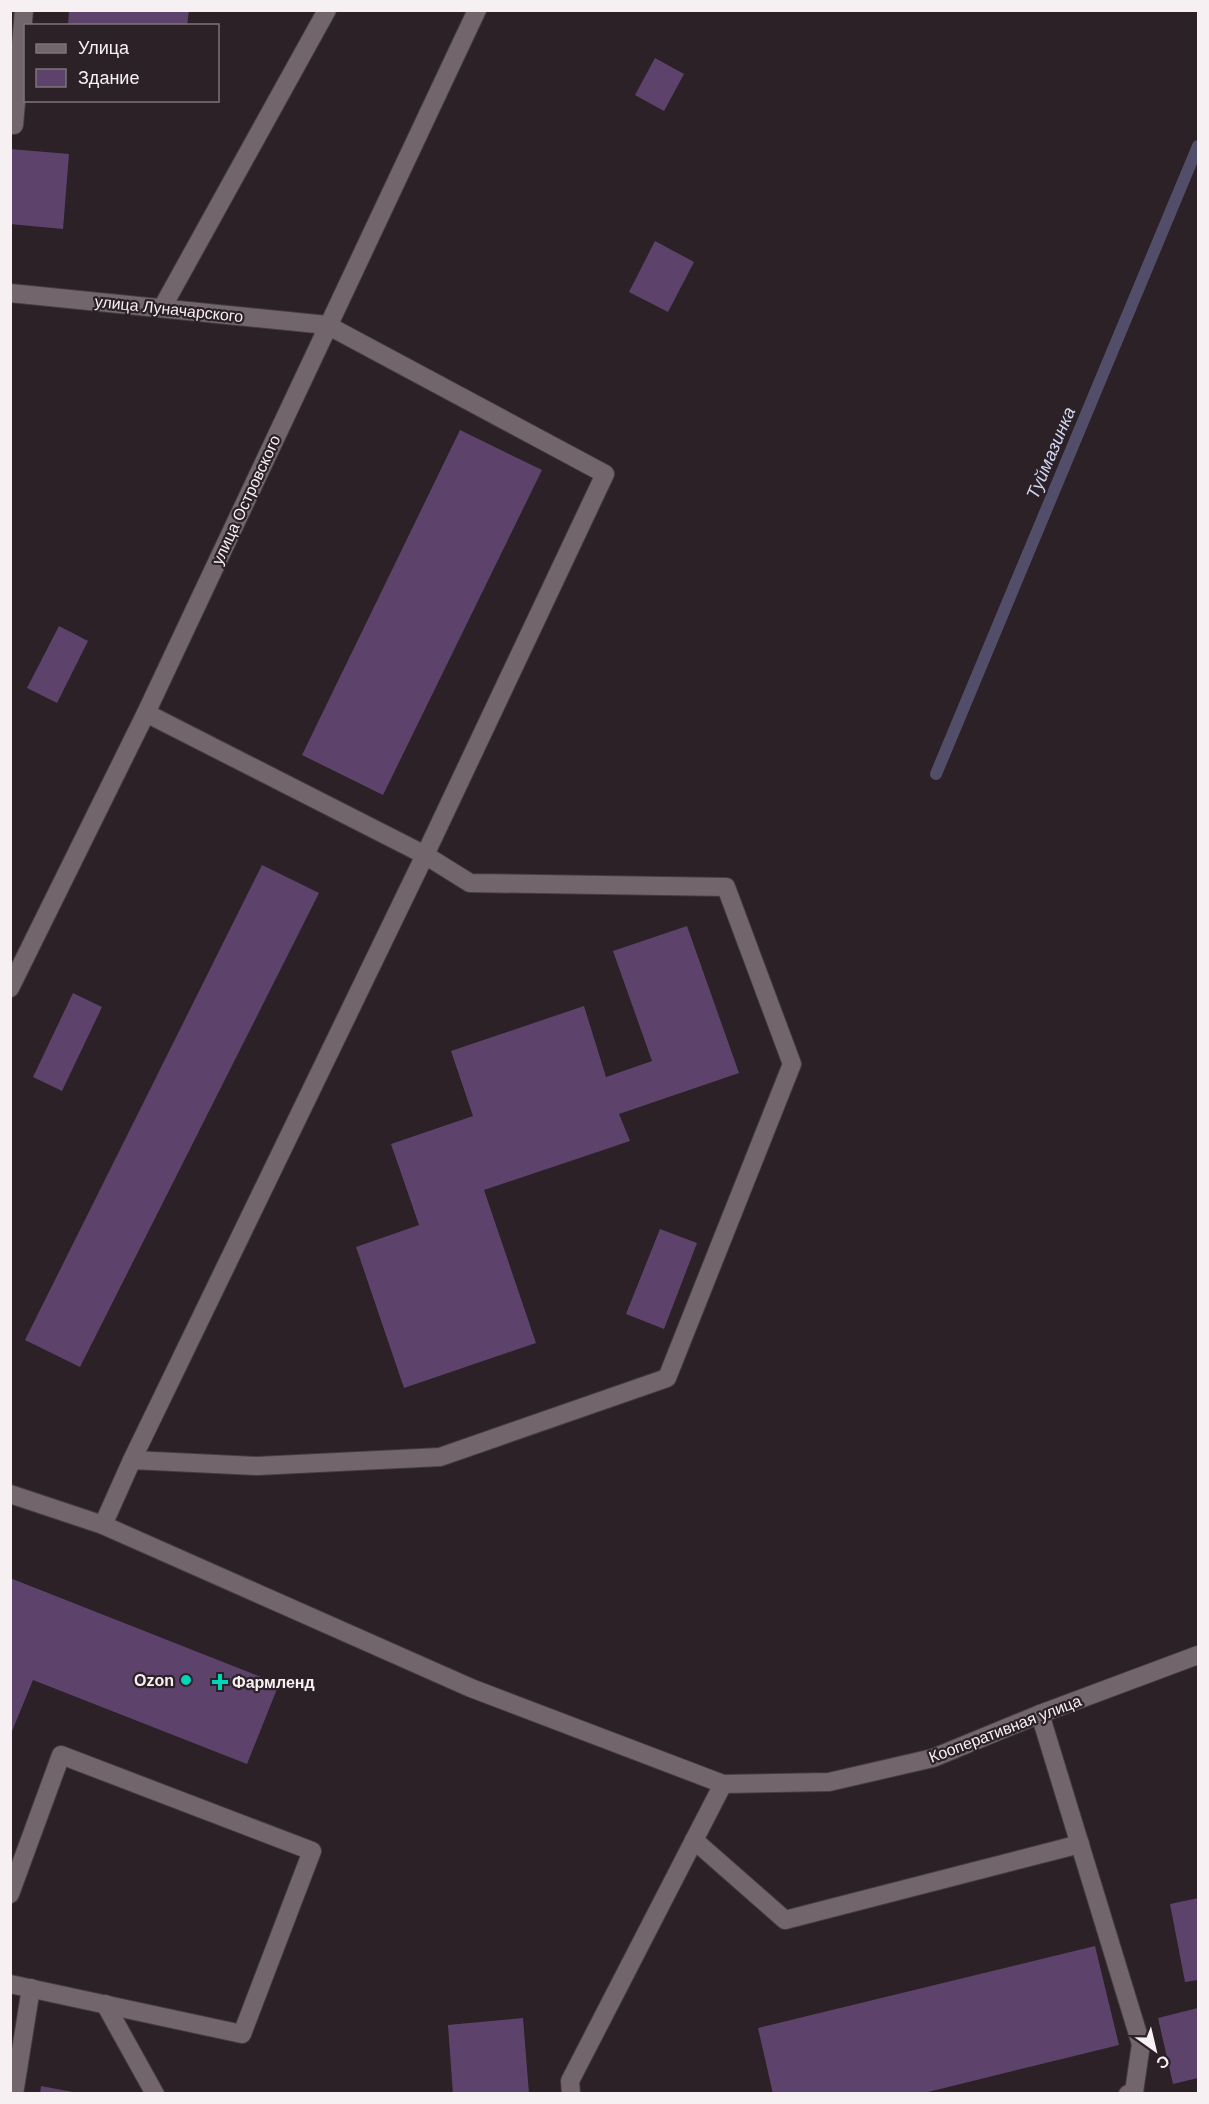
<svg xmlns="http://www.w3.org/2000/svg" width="1209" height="2104" font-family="Helvetica,sans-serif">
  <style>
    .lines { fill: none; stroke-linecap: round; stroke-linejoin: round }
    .stream { stroke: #524e69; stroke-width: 12 }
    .building { fill: #5d436c }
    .lane-casing { stroke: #453d41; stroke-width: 20 }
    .street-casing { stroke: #453d41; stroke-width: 20 }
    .secondary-casing { stroke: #453d41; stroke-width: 20 }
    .lane { stroke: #72666c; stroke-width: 18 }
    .street { stroke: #72666c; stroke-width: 18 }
    .secondary { stroke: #72666c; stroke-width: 18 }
    .poi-dot { fill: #00d5b7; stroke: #2b2126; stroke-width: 2 }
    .labels { text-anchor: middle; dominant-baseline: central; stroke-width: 4.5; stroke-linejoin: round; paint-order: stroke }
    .street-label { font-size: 16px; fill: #f7f0f3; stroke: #2b2126 }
    .poi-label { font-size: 16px; font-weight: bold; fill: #f7f0f3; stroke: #2b2126; text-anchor: end }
    .water-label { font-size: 18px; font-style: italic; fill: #d0d5f3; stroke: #2b2126 }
  </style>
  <rect width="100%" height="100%" fill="#2b2126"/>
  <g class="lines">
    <polyline class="stream" points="936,774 1198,146"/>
  </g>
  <g class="building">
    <polygon points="69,10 189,10 187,26 68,26"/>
    <polygon points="655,58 684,74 664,111 635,95"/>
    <polygon points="10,149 69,154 63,229 10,224"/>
    <polygon points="655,241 694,262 668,312 629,292"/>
    <polygon points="460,430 542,470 383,795 302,755"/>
    <polygon points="59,626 88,641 57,703 27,688"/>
    <polygon points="262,865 319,893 80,1367 25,1340"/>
    <polygon points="687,926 739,1073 619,1114 630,1141 484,1190 536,1343 404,1388 356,1247 419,1225 391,1144 473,1116 451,1051 584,1006 606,1077 652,1061 613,951"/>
    <polygon points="73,993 102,1007 62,1091 33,1077"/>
    <polygon points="660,1229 697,1243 664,1329 626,1314"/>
    <polygon points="10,1578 279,1684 247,1764 33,1680 10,1736"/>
    <polygon points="1198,1898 1198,1980 1185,1982 1170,1904"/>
    <polygon points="1095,1946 1119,2045 920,2094 773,2094 758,2028"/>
    <polygon points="1198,2008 1198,2078 1173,2084 1158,2018"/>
    <polygon points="523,2018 529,2094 453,2094 448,2025"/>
    <polygon points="41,2086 73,2092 72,2094 40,2094"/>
  </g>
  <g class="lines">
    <defs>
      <g id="lane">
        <polyline points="10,125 14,125 24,10"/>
        <polyline points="162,308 327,10"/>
        <polyline points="146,713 425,855 605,474 327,325"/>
        <polyline points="103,1525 132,1460 425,855 470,883 726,887 792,1064 667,1378 440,1457 257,1466 132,1460"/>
        <polyline points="1040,1714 1141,2044 1134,2092 1128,2094"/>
        <polyline points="694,1840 785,1920 1080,1844"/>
        <polyline points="10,1894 61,1755 312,1851 242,2034 10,1984"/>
        <polyline points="105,2004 155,2094"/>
        <polyline points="14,2094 31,1988"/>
        <polyline points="571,2094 570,2081 723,1784"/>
      </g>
      <polyline id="street" points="10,1494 103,1525 471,1688 723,1784 829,1782 933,1758 1040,1714 1198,1655"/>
      <g id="secondary">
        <polyline points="10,293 327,325"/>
        <polyline points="10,988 146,713 477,10"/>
      </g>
    </defs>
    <use href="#lane" class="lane-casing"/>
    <use href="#street" class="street-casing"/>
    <use href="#secondary" class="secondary-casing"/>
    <use href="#lane" class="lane"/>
    <use href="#street" class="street"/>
    <use href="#secondary" class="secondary"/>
  </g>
  <g class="poi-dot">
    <circle cx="186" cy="1680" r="6"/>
    <path d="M217 1673h6v6h6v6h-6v6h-6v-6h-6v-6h6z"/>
  </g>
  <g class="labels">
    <g class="street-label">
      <text transform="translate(169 309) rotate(6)">улица Луначарского</text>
      <text transform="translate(246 500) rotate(-65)">улица Островского</text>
      <text transform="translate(1005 1729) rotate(-21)">Кооперативная улица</text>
    </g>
    <g class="poi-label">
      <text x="174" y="1680">Ozon</text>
      <text x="232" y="1682" text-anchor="start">Фармленд</text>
    </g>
    <g class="water-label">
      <text transform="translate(1051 453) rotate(-67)">Туймазинка</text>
    </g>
  </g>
  <rect width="1209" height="2104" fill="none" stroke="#f7f0f3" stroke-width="24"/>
  <rect x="24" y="24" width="195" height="78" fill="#2b2126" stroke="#7d7478" stroke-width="1.5"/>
  <rect x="36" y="44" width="30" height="9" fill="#72666c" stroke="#7d7478" stroke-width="1.5"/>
  <text x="78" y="54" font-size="18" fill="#f7f0f3">Улица</text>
  <rect x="36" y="69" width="30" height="18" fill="#5d436c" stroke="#7d7478" stroke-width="1.5"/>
  <text x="78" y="84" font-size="18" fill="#f7f0f3">Здание</text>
  <g transform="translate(1155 2050) rotate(146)" stroke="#2b2126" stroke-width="4.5" paint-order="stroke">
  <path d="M0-4.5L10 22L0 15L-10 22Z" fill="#f7f0f3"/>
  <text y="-9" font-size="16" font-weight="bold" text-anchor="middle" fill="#f7f0f3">С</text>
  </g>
</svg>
